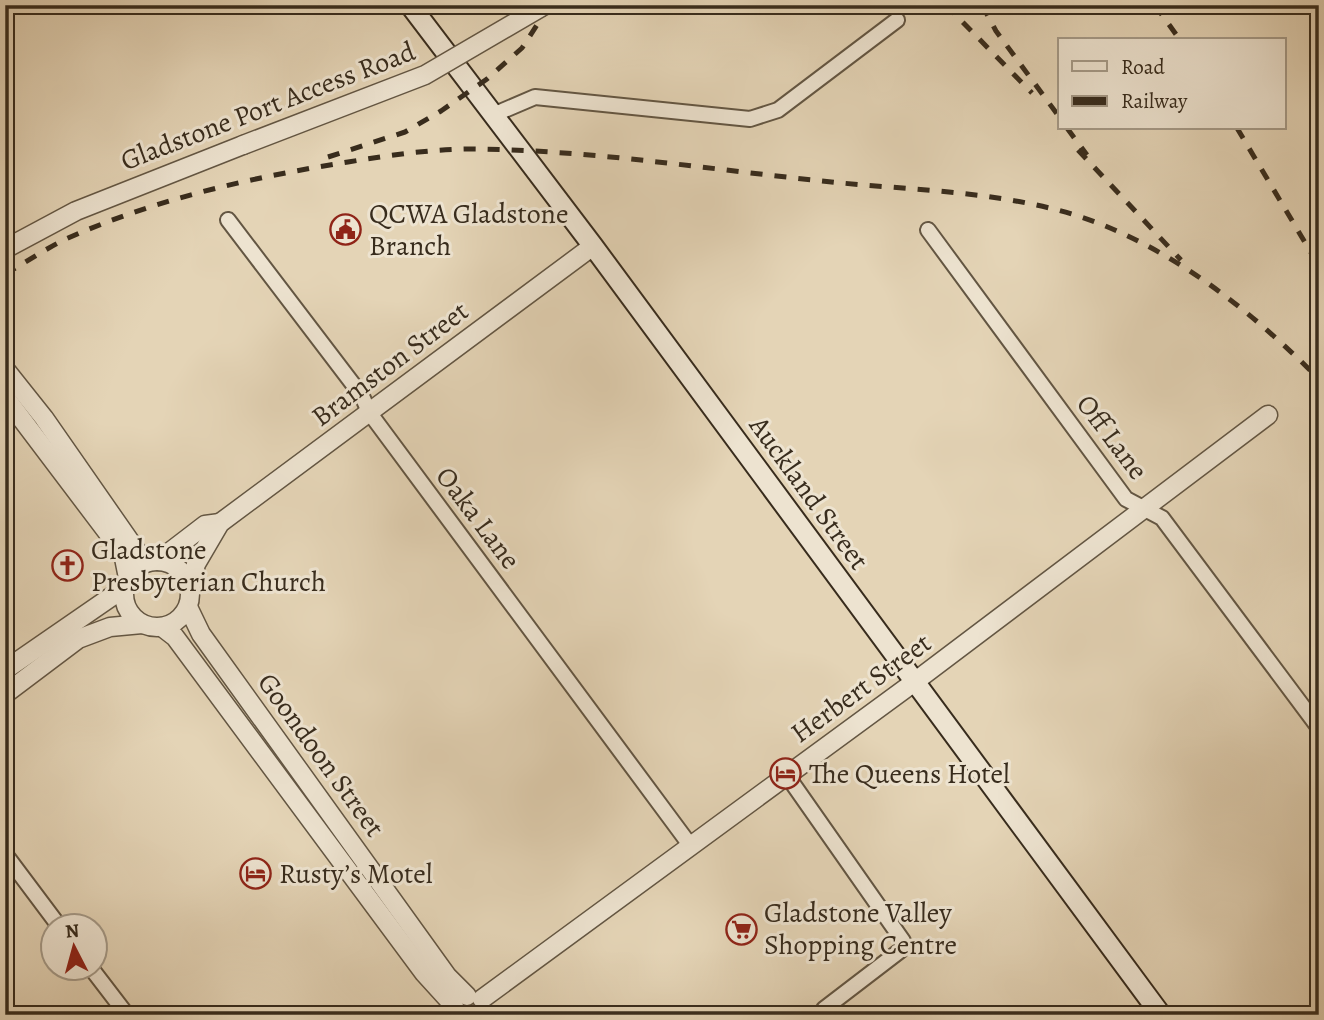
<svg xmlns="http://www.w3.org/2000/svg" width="1324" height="1020" font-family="Alegreya,serif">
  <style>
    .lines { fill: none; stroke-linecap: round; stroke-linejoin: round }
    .minor-casing { stroke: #635643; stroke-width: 18 }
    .tertiary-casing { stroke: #635643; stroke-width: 21 }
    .secondary-casing { stroke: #382c1d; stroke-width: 23 }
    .minor { stroke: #ede3d0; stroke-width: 14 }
    .tertiary { stroke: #ede3d0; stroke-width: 18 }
    .secondary { stroke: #ede3d0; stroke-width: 19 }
    .rail { stroke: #382c1d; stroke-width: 5; stroke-dasharray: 12 12; stroke-linecap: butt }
    .tertiary-bridge-casing { stroke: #635643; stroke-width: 21; stroke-linecap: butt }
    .tertiary-bridge { stroke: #ede3d0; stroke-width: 18 }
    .labels { text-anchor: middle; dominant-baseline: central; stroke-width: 6; stroke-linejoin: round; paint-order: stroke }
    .street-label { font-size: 28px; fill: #382c1d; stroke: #ede3d0 }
    .poi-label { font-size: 28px; fill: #382c1d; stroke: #ede3d0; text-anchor: start }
  </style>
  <rect width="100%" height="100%" fill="#e4d4b6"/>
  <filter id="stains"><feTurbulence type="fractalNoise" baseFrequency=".00286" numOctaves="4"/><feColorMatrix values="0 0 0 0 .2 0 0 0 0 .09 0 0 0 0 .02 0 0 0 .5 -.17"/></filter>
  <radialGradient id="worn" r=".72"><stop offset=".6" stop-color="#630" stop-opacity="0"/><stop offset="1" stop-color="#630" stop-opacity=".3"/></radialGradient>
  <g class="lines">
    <defs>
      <g id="minor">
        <polyline points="5,7 8,5"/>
        <polyline points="493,115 535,97 750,119 778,110 897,20"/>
        <polyline points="228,220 362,396 369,412 690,845"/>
        <polyline points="928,230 1126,499 1162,518 1319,728"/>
        <polyline points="786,774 903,941 901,950 824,1009 824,1015"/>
        <polyline points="5,854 59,926"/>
        <polyline points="91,968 127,1015"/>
      </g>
      <g id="tertiary">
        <polyline points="5,249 76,211 243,145"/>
        <polyline points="5,369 44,418 145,563"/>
        <polyline points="5,397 123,553 128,578"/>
        <circle cx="157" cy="594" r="33"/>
        <polyline points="158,561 205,525 220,523"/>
        <polyline points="190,589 196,564 220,523 593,246"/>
        <polyline points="188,607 201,634 447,976 467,996"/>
        <polyline points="162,627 175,637 424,973 454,1006"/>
        <polyline points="5,670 124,588"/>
        <polyline points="5,694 78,639 110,627 142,624"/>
        <polyline points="482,999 913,683 1268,415"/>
      </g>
      <polyline id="secondary" points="410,5 593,246 1161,1015"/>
    </defs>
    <use href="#minor" class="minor-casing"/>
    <use href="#tertiary" class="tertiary-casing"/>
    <use href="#secondary" class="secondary-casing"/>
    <use href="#minor" class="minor"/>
    <use href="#tertiary" class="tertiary"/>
    <use href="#secondary" class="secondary"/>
    <g class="rail">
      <polyline points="946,5 1032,93"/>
      <polyline points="982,5 996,31 1060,118"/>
      <polyline points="1155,5 1180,40"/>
      <polyline points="1067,128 1087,155"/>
      <polyline points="1237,128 1319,266"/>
      <polyline points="1078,150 1181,260"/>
      <polyline points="328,157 405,132 441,111 487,79 522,48 550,5"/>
      <path d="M 5,274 C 25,263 45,249 66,239 C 155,199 253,177 348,162 C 390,155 431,149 474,149 C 589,150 707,169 822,181 C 912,191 1012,190 1098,223 C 1184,257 1254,314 1319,379"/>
    </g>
    <defs>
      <polyline id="tertiary-bridge" points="243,145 425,75 545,5"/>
    </defs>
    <use href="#tertiary-bridge" class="tertiary-bridge-casing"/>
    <use href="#tertiary-bridge" class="tertiary-bridge"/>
  </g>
  <defs>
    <symbol id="civic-ring" viewBox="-11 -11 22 22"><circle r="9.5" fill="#ede3d0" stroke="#8f2418" stroke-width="1.5"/><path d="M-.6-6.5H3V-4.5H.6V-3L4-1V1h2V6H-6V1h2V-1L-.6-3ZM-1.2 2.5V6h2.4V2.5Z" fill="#8f2418"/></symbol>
    <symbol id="church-ring" viewBox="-11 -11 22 22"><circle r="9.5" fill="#ede3d0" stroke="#8f2418" stroke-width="1.5"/><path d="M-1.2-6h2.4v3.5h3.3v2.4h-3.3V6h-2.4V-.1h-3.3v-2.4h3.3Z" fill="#8f2418"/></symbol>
    <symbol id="hotel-ring" viewBox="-11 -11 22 22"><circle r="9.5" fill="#ede3d0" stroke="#8f2418" stroke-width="1.5"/><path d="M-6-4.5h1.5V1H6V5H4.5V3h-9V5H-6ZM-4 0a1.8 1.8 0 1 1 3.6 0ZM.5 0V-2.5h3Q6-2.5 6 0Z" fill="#8f2418"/></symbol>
    <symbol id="supermarket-ring" viewBox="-11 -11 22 22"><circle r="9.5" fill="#ede3d0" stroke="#8f2418" stroke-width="1.5"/><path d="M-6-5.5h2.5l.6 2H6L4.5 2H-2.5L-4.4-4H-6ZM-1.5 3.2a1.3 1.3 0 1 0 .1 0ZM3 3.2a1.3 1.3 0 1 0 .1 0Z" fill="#8f2418"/></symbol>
  </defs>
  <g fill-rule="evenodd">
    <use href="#civic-ring" x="328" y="212" width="35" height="35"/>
    <use href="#church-ring" x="50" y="548" width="35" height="35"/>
    <use href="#hotel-ring" x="768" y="756" width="35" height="35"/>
    <use href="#hotel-ring" x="238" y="856" width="35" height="35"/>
    <use href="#supermarket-ring" x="724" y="912" width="35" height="35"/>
  </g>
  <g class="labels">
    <g class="street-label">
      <text transform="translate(268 106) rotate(-21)">Gladstone Port Access Road</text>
      <text transform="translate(390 364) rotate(-37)">Bramston Street</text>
      <text transform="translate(1112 437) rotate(53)">Off Lane</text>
      <text transform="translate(809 493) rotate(54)">Auckland Street</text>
      <text transform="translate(478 518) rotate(53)">Oaka Lane</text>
      <text transform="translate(861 688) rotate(-36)">Herbert Street</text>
      <text transform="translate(321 755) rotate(54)">Goondoon Street</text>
    </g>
    <g class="poi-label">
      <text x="369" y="214">QCWA Gladstone<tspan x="369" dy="32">Branch</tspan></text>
      <text x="91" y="550">Gladstone<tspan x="91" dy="32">Presbyterian Church</tspan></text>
      <text x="809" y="774">The Queens Hotel</text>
      <text x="279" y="874">Rusty’s Motel</text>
      <text x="764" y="913">Gladstone Valley<tspan x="764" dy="32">Shopping Centre</tspan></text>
    </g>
  </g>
  <rect width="1324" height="1020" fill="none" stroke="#e4d4b6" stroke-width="28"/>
  <rect x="7" y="7" width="1310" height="1006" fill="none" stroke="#382c1d" stroke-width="3.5"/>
  <rect x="14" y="14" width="1296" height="992" fill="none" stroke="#382c1d" stroke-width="2"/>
  <rect x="1058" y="38" width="228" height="91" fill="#ede3d0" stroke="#a59a88" stroke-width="2"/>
  <rect x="1072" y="61" width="35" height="10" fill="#ede3d0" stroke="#a59a88" stroke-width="2"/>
  <text x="1121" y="74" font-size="21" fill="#382c1d">Road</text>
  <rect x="1072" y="96" width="35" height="10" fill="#382c1d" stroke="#a59a88" stroke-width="2"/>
  <text x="1121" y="108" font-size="21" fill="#382c1d">Railway</text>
  <g transform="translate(74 947) rotate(354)"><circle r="33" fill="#ede3d0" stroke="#a59a88" stroke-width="2"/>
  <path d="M0-5L12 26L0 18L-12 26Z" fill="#8f2418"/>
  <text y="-10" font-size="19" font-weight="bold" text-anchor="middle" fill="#382c1d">N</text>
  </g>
  <rect width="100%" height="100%" filter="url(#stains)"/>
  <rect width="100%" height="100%" fill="url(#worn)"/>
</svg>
